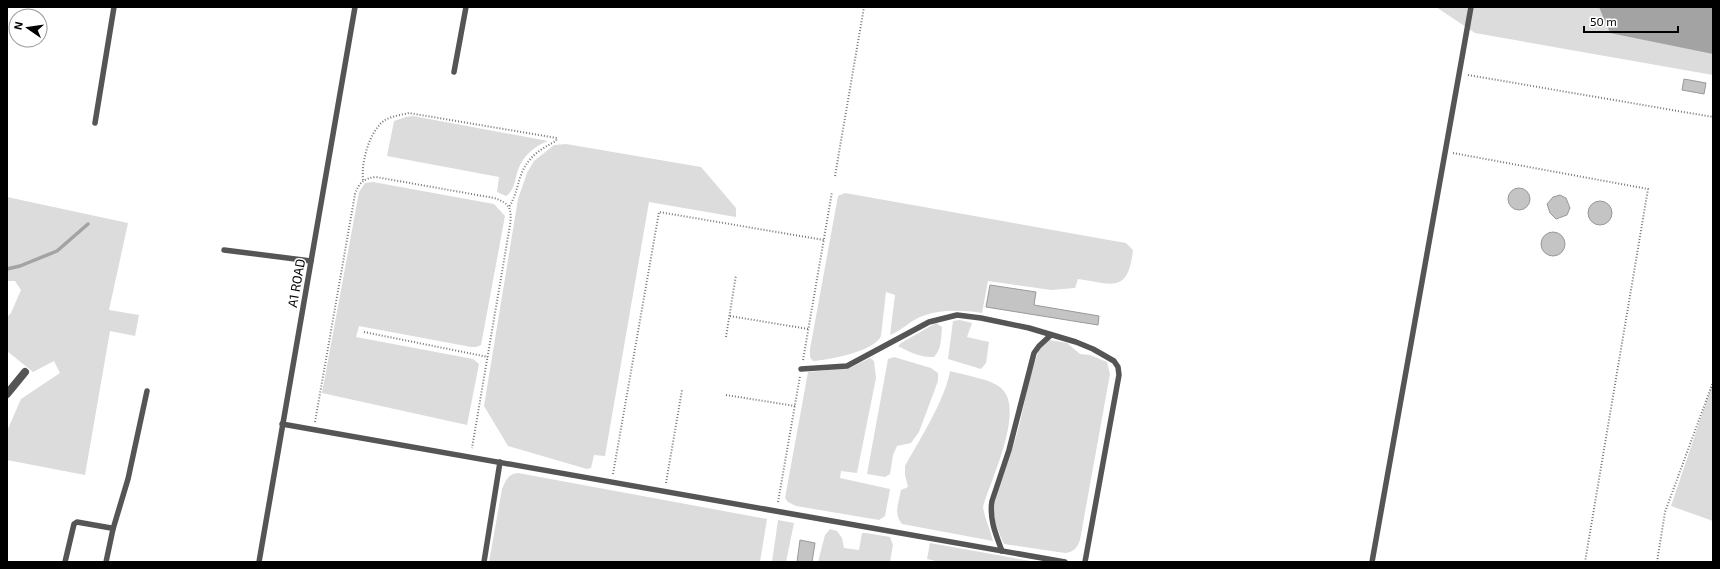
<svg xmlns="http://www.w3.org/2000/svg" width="1720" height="569" font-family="'Exo 2',sans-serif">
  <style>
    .green { fill: #dcdcdc }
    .water { fill: #a3a3a3 }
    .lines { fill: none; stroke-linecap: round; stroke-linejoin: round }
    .stream { stroke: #a3a3a3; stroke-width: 3.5 }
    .building { fill: #c4c4c4; stroke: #999 }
    .path { stroke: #777; stroke-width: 2; stroke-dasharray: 1 2; stroke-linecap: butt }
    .service { stroke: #555; stroke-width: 5.5 }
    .minor { stroke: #555; stroke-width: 8 }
    .labels { text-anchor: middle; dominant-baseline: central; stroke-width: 3; stroke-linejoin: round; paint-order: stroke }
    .street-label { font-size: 13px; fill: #000; stroke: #fff }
  </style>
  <rect width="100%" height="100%" fill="#fff"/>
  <g class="green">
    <polygon points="1436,7 1713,7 1713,75 1475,33"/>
    <path d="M 413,116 L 548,141 C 537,145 526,153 520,165 C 515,174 516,190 506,196 L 497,192 L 499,177 L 387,156 L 394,121 L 406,117 Z"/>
    <polygon points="566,144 701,167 736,208 736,217 649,202 605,456 594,455 591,468 587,469 508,446 484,406 518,199 527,173 534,161 554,145"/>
    <polygon points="373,182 494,204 505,216 481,345 476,347 471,347 359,326 356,337 473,359 479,364 467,425 322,393 359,192 365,183"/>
    <path d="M 845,193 L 1126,243 L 1133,250 C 1128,294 1113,284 1078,279 L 1075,288 L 1051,290 L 988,281 L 982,313 C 962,310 939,309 920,317 C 909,322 901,331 890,335 L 895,295 L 886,292 L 881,336 C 875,351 830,360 813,361 L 810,357 L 810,349 L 838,196 Z"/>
    <polygon points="7,197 128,223 109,310 139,315 135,336 110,331 85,475 7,460 7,431 21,399 60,373 54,361 33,372 7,351 7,317 11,313 21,290 15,281 7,281"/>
    <polygon points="960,320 972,323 967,337 989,342 986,363 981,369 948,359 953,321"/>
    <path d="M 936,323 L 942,327 C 941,337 942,349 934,357 C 922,358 909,352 898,346 L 901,343 Z"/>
    <path d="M 1050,340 L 1067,343 L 1080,354 L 1090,355 L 1107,362 L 1110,374 L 1080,540 C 1077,548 1074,552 1065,553 L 1004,544 C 999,533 993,521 994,509 C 997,482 1011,456 1018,430 C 1025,405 1028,377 1038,353 C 1040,347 1045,343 1050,340 Z"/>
    <polygon points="894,357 931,368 938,373 938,381 919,432 911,443 897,446 893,455 890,474 885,477 867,474 888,359"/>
    <polygon points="870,358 874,361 876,378 857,473 841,471 840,478 890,489 885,516 879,520 796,506 788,502 785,498 808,372 850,368"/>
    <path d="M 950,371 C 964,375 991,379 1001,388 C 1026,409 990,481 983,507 C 985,519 990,529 993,541 L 902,524 C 893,514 899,502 901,490 L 908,487 L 905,475 L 905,466 C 920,439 945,400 950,371 Z"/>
    <polygon points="1713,382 1713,521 1671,506"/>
    <path d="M 518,473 L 767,519 L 760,562 L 489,562 L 502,489 C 506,480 508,474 518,473 Z"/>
    <polygon points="778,520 794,523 786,562 772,562"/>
    <polygon points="830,529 837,531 842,538 844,548 859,550 862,533 866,533 890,537 893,545 890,562 818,562 825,535"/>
    <polygon points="930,543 1036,562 940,562 927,559"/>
  </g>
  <polygon class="water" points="1599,7 1713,7 1713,54 1610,33"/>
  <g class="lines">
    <polyline class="stream" points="7,269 20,266 57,251 88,224"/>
  </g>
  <g class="building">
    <polygon points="1684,79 1706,83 1704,94 1682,90"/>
    <circle cx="1519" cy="199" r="11"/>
    <polygon points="1560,195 1566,198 1570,208 1567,215 1556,219 1550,213 1547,204 1553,197"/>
    <circle cx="1600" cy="213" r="12"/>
    <circle cx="1553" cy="244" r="12"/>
    <polygon points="990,285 1036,292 1034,305 1099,316 1098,325 986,307"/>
    <polygon points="800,540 815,543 812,562 797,562"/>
  </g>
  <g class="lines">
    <g class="path">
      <polyline points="1468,75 1713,117"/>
      <polyline points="1453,153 1648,189 1585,562"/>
      <polyline points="835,176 864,7"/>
      <path d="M 363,180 C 361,163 369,131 385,120 C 392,116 401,115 409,113 L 557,138 L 556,141 C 540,149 527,158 521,175 C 517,186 516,196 509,207"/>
      <polyline points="730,316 808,329"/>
      <polyline points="364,332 488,357"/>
      <polyline points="726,337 736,275"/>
      <polyline points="803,360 832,192"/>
      <polyline points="726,395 795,406"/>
      <path d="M 315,422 L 355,194 C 359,183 364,178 376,177 L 494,198 C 510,203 512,209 510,225 L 472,448"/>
      <polyline points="613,474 659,212 824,240"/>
      <polyline points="666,483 682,390"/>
      <polyline points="778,502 800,376"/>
      <polyline points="1657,562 1665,512 1713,382"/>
    </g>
    <g class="service">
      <polyline points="454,72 466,7"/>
      <polyline points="95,123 114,7"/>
      <polyline points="224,250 311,261"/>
      <polyline points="801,369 847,366 929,322 957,315 981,318 1029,328 1076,342 1093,349 1114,361 1118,367 1119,375 1085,562"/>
      <polyline points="282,424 1065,562"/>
      <polyline points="113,529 128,479 147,391"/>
      <path d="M 1002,551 C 996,535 989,519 992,501 L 1009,450 L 1034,353 L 1039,346 L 1051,335"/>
      <polyline points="65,562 74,524 77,522 111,528 113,529 106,562"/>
      <polyline points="259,562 355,7"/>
      <polyline points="484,562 500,462"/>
      <polyline points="1372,562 1471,7"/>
    </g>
    <polyline class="minor" points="7,394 25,372"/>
  </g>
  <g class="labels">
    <g class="street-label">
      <text transform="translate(296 283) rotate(-80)">A1 ROAD</text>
    </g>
  </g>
  <rect width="1720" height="569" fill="none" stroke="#000000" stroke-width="16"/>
  <g transform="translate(28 28) rotate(283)"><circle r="19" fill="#ffffff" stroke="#999999"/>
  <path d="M0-3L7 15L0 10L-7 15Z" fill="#000000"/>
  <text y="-6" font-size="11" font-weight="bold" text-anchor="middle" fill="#000000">N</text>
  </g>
  <path d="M1584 26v6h94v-6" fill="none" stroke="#000000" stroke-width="2"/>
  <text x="1590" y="26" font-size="12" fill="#000000" stroke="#ffffff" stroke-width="3" paint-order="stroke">50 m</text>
</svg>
